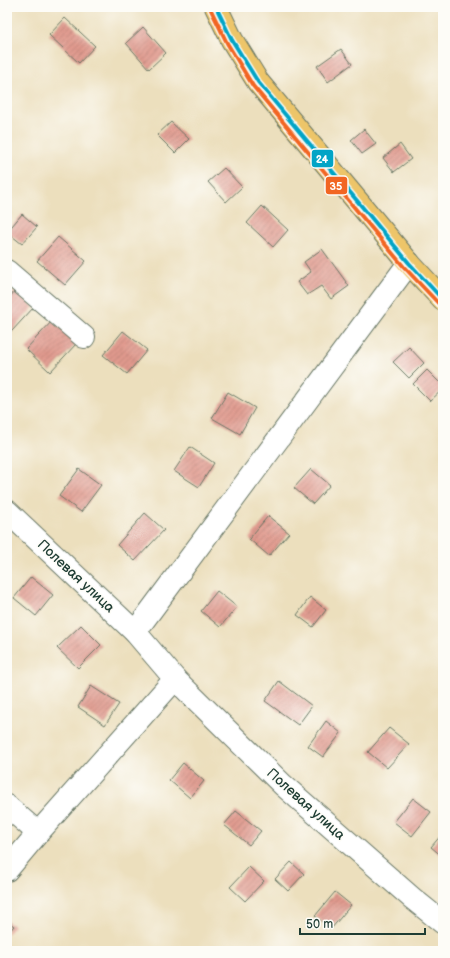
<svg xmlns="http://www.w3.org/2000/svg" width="450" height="958" font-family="'Balsamiq Sans',sans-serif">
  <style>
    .building { fill: url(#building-hatch) }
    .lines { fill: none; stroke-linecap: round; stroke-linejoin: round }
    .minor-casing { stroke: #677664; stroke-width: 24 }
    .major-casing { stroke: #677664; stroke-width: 24 }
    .minor { stroke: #fff; stroke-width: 22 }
    .major { stroke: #edc569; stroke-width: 22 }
    .bus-1-casing { stroke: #fdfcf7; stroke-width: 7 }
    .bus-2-casing { stroke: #fdfcf7; stroke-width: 7 }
    .bus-1 { stroke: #02a4c6; stroke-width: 4 }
    .bus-2 { stroke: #f26522; stroke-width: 4 }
    .labels { text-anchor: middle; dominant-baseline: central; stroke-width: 3; stroke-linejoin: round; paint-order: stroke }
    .street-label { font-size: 14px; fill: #1f3d34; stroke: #fdfcf7 }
    .line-badge { stroke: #fdfcf7; stroke-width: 1.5 }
    .badge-label { font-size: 11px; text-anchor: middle; font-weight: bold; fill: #fff }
  </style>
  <defs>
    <pattern id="building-hatch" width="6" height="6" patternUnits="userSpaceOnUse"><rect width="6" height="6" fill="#e0998d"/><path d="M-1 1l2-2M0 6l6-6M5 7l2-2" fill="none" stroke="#b57e74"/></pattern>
  </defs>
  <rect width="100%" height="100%" fill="#fdfcf7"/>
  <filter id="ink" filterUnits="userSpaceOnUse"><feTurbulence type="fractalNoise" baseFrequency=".025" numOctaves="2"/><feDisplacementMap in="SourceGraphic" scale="8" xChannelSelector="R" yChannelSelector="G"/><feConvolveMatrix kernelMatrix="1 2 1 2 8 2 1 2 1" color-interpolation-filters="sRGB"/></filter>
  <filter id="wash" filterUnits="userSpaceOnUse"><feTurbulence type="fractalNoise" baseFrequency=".012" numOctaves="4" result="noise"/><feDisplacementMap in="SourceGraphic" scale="16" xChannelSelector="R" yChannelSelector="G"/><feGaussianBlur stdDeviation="0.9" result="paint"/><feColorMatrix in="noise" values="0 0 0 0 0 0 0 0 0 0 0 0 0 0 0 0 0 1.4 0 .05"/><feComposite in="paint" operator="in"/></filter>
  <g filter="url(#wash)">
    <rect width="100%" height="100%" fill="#ecdfbd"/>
    <g id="blocks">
      <g class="building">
        <polygon points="65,18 95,46 79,63 49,35"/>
        <polygon points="143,27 166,53 149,69 126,43"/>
        <polygon points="341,49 352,64 328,82 317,66"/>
        <polygon points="171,122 189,139 175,153 157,135"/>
        <polygon points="364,129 376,144 362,154 351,140"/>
        <polygon points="400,144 411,159 394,172 383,158"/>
        <polygon points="224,168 242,187 226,202 208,182"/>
        <polygon points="262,206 288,230 273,247 247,223"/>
        <polygon points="22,214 37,227 22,244 7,232"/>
        <polygon points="58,237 86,261 65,285 37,261"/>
        <polygon points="322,249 349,286 331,299 321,286 307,295 297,282 311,272 304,262"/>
        <polygon points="15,291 34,307 12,331 7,326 7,300"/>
        <polygon points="53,320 77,343 50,372 26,349"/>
        <polygon points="123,331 147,350 127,374 103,355"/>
        <polygon points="409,347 424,363 409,378 393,362"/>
        <polygon points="427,370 443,386 443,389 430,401 413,384"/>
        <polygon points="228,392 255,408 240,434 212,418"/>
        <polygon points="190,447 214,463 199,487 174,471"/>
        <polygon points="79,469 101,485 81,512 59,496"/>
        <polygon points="311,469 330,485 313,504 294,488"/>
        <polygon points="145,513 164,530 135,561 117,545"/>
        <polygon points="268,516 289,533 269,556 249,539"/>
        <polygon points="31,577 53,595 36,616 14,598"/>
        <polygon points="217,591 237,607 220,627 201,611"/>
        <polygon points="310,597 326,610 313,627 297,615"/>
        <polygon points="81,625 101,645 78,668 57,648"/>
        <polygon points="279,681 312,706 298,725 265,701"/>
        <polygon points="91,686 119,704 105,725 78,707"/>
        <polygon points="326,721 341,733 323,757 308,746"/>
        <polygon points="389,728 409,744 387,768 368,752"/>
        <polygon points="183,763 204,781 190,798 169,780"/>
        <polygon points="413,798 431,812 412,836 394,822"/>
        <polygon points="236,811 261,831 249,845 224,825"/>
        <polygon points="443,833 443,857 431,847"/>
        <polygon points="291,862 304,874 288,891 275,879"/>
        <polygon points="249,867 264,881 245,901 230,887"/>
        <polygon points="335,892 351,905 331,929 315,916"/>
        <polygon points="7,921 14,926 7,934"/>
      </g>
    </g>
  </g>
  <g filter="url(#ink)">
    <use href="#blocks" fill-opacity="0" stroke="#677664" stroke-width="1"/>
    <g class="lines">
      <defs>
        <g id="minor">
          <polyline points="7,271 84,337"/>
          <polyline points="7,511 135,632 175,679 283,785 412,898 443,923"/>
          <polyline points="135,632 409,263"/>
          <polyline points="7,806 38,833"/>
          <polyline points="7,870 38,833 175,679"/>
        </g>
        <polyline id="major" points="216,7 232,40 258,82 409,263 443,300"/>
      </defs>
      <use href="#minor" class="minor-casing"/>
      <use href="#major" class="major-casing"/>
      <use href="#minor" class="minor"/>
      <use href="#major" class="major"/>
      <defs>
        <polyline id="bus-1" points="216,7 232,40 258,82 409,263 443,300"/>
        <polyline id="bus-2" points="211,10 227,43 253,86 404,267 439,304"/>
      </defs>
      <use href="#bus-1" class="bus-1-casing"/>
      <use href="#bus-2" class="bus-2-casing"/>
      <use href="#bus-1" class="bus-1"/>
      <use href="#bus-2" class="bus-2"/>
    </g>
  </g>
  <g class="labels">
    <g class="street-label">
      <text transform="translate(76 576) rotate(43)">Полевая улица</text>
      <text transform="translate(306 804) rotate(42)">Полевая улица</text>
    </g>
  </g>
  <g class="line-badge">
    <rect x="311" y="149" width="23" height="19" rx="4" fill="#02a4c6"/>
    <rect x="325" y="176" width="23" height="19" rx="4" fill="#f26522"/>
  </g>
  <g class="badge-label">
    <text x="322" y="163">24</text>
    <text x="336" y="190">35</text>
  </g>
  <rect width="450" height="958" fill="none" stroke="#fdfcf7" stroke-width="24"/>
  <path d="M300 928v6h125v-6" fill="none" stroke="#1f3d34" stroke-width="2"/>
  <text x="306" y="928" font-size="12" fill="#1f3d34" stroke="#fdfcf7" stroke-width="3" paint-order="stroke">50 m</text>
</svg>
